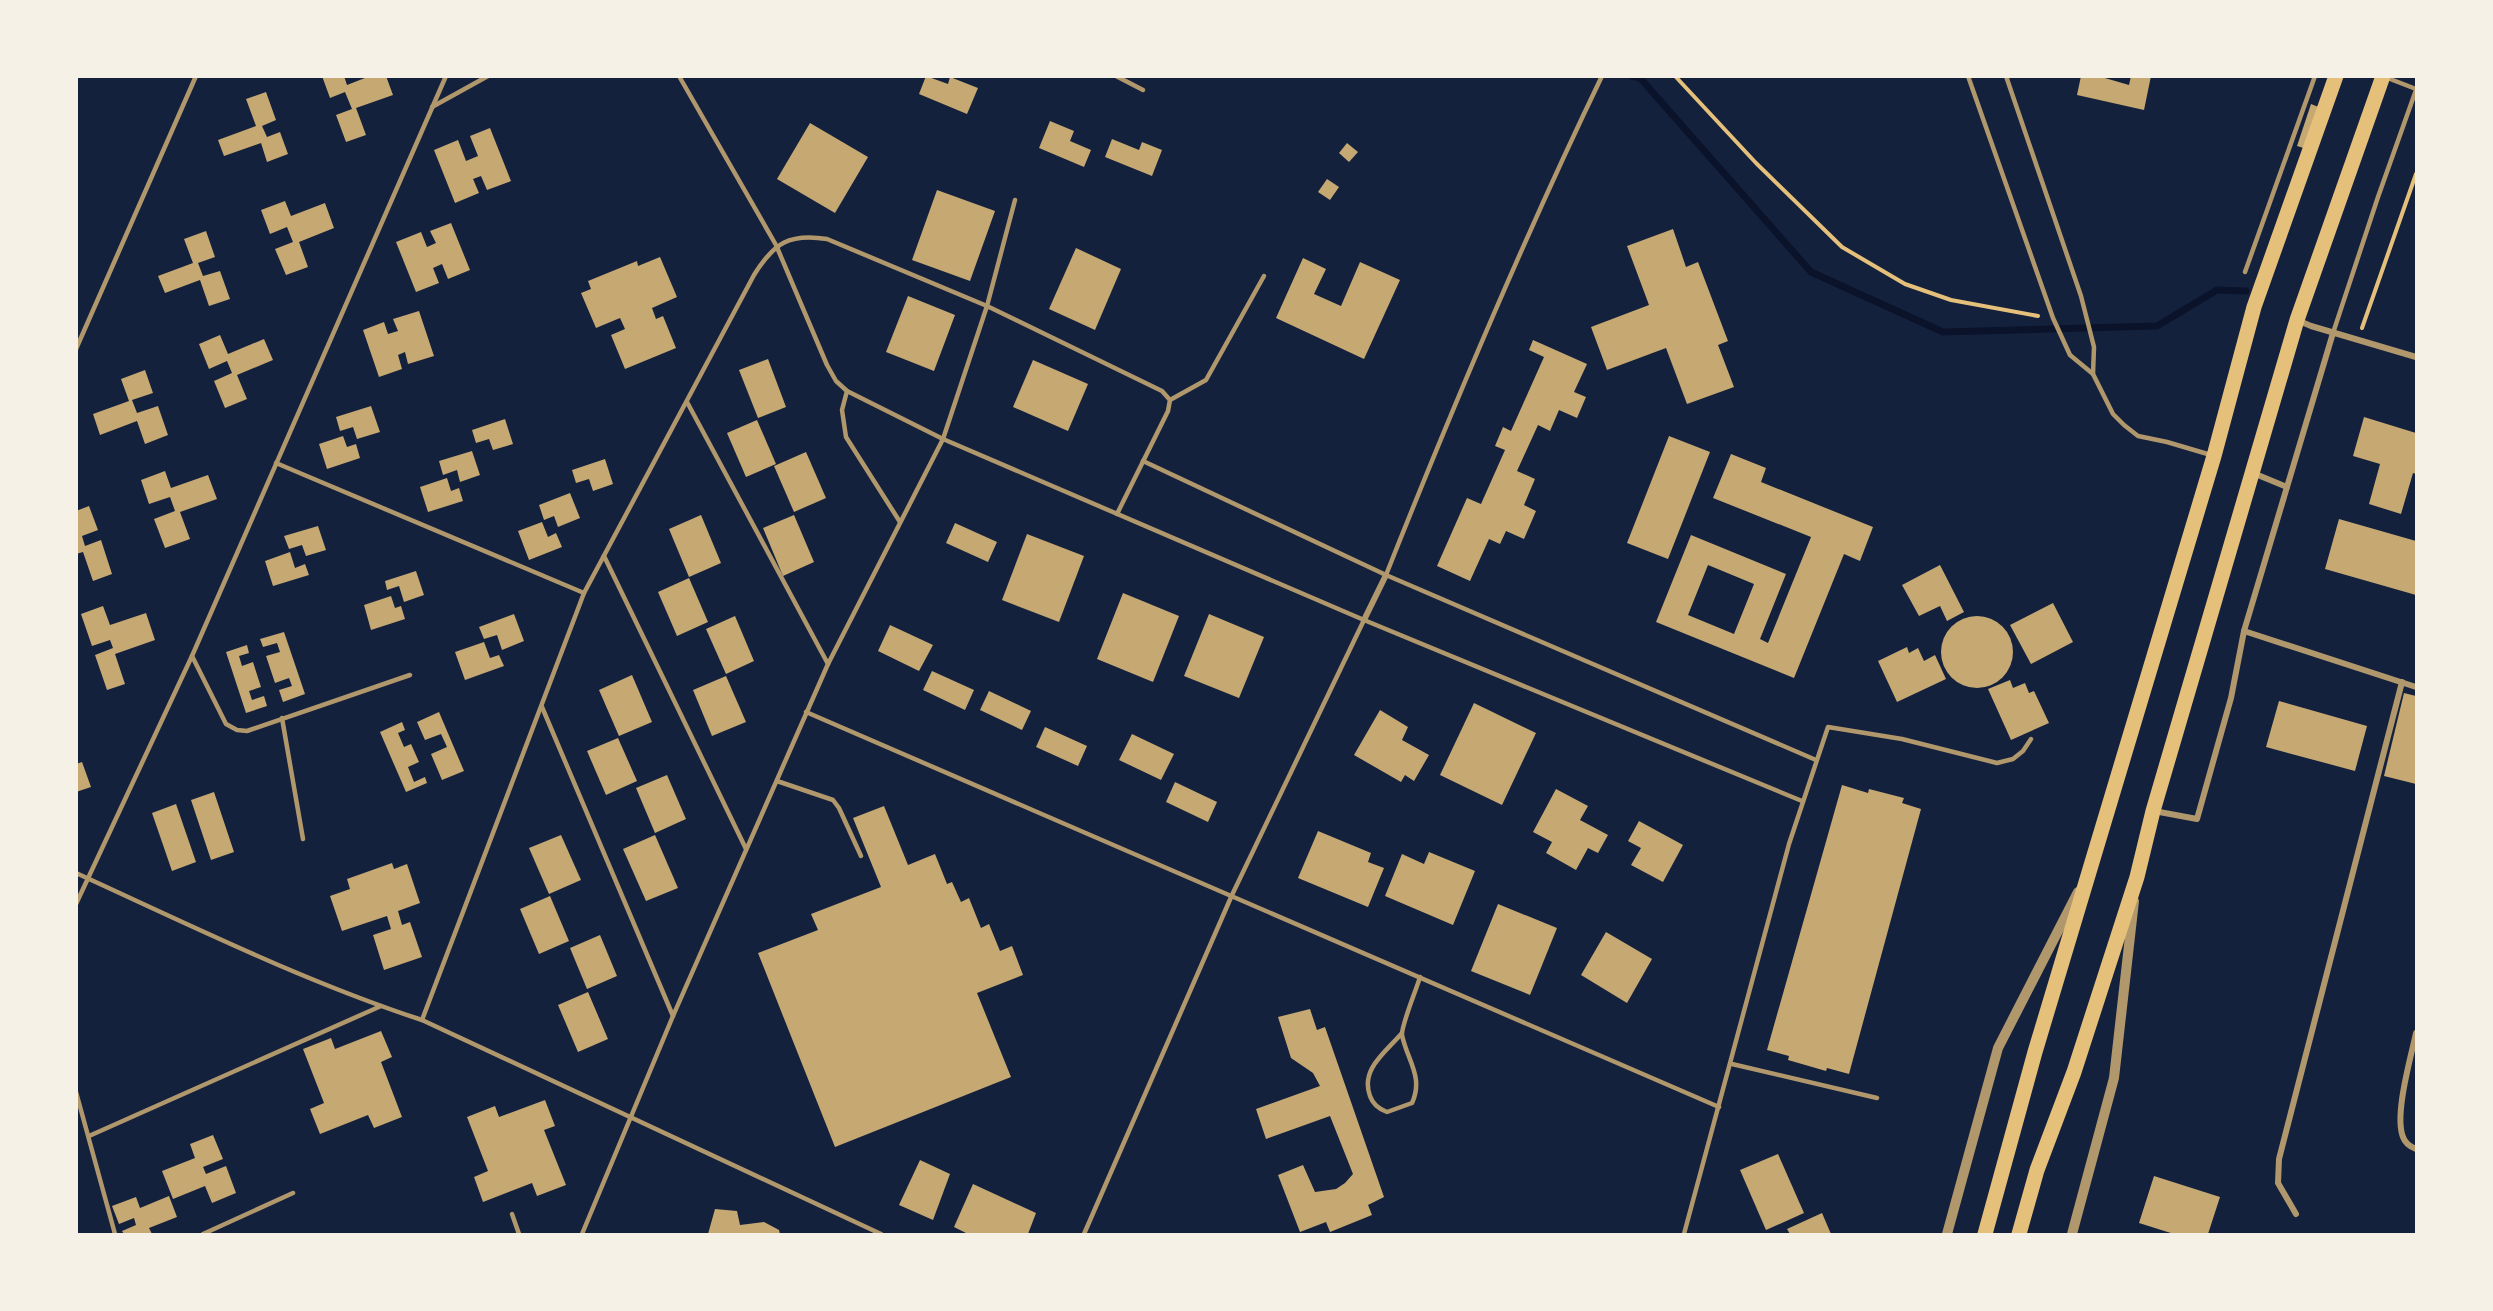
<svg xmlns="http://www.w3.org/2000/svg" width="2493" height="1311" font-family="'Archivo Narrow',sans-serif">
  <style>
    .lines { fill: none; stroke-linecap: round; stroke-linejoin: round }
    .stream { stroke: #0b132b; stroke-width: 7 }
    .building { fill: #c6a872; fill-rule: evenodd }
    .path { stroke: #e5c07b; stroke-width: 4 }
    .service { stroke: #b1986c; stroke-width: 4.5 }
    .minor { stroke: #b1986c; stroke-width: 6 }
    .tertiary { stroke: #b1986c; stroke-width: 10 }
    .primary { stroke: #e5c07b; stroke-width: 15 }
  </style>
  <rect width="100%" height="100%" fill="#14213d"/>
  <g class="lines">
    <polyline class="stream" points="1632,76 1640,78 1811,272 1943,332 2157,326 2217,290 2246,291"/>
  </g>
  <g class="building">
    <polygon points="322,76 344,76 347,85 370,76 386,76 393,95 356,108 366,135 346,142 336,115 352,109 345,92 330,98"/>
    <polygon points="926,76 948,84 950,77 978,88 967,114 919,94"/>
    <polygon points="2081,76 2098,76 2129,85 2131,76 2151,76 2144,110 2077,95"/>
    <polygon points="266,92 276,120 262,126 267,137 280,132 288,154 267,162 261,143 224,156 218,140 256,126 246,99"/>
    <polygon points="2311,104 2321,108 2307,149 2297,146"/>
    <polygon points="1050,121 1074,131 1070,141 1091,150 1084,167 1039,148"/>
    <polygon points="810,123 868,157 835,213 777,179"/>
    <polygon points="490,128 511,181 487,190 481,176 473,179 479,193 455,203 434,150 458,140 466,161 478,156 470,136"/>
    <polygon points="1112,139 1139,150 1142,142 1162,150 1152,176 1105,157"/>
    <polygon points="1347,143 1358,152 1349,162 1339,153"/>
    <polygon points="1327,179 1339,187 1330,200 1318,192"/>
    <polygon points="937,190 995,211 970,281 912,260"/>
    <polygon points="285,201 291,216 325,203 334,228 299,242 308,267 286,275 275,249 293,242 287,227 270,234 261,210"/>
    <polygon points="451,223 470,270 448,279 442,264 433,268 439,283 416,292 396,242 421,232 427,247 436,243 430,231"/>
    <polygon points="1673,229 1686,267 1698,262 1728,341 1718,345 1734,387 1687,404 1666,348 1607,370 1591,327 1649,305 1627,246"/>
    <polygon points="206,231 215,257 198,263 203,276 220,271 230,299 209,306 200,280 165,293 158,276 193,263 184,239"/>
    <polygon points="1076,248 1121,269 1095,330 1049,309"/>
    <polygon points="660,257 677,297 652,308 656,319 663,316 676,348 625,369 611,335 625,329 620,318 596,328 581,293 591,289 588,281 637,261 638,266"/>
    <polygon points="1303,258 1326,269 1314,294 1341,306 1360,262 1400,280 1364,359 1276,318"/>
    <polygon points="908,296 955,315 934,371 886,352"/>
    <polygon points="419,311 434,356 408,364 405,352 398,355 402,369 379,377 363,330 384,322 388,334 398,331 393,319"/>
    <polygon points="220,335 228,354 264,339 273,360 237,375 247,399 225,408 214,381 232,373 227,361 209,369 199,344"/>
    <polygon points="1533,340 1587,364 1574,392 1586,397 1577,418 1559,410 1550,431 1538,425 1517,471 1535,479 1524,505 1536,511 1524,539 1506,531 1500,544 1489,539 1470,581 1437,566 1467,498 1481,504 1505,450 1495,446 1503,427 1511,431 1544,357 1529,350"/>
    <polygon points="768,359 786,407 758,418 739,370"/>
    <polygon points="1033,360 1088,384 1068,431 1013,407"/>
    <polygon points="145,370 153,393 132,400 137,413 158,406 168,435 145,444 137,421 100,435 93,414 129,401 121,379"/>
    <polygon points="371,406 380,432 357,439 353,427 340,431 336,417"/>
    <polygon points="2364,417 2416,433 2416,474 2413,473 2401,514 2369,504 2380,464 2353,456"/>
    <polygon points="505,419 513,444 493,450 489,439 476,443 472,430"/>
    <polygon points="757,420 776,464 746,477 727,433"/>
    <polygon points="343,436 347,447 356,444 360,458 327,469 319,444"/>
    <polygon points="1669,436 1710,452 1668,559 1627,543"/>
    <polygon points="472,451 480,475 460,482 457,470 443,475 439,461"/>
    <polygon points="806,452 826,498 794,512 774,466"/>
    <path d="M 1731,454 L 1766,468 L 1761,482 L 1873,527 L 1860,561 L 1844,554 L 1794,678 L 1656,622 L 1691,535 L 1786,574 L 1760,639 L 1768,643 L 1811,537 L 1713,498 ZM 1708,565 L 1754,584 L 1734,634 L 1688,615 Z"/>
    <polygon points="605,459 613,484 593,491 589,479 576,483 572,470"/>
    <polygon points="165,471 171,488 208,475 217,499 180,512 190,539 165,548 154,519 175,511 170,497 149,504 141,480"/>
    <polygon points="447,478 451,491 459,488 463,501 428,512 420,487"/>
    <polygon points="570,493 580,518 558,527 554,516 544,520 539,505"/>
    <polygon points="89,506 98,530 82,536 85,546 101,540 112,574 93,581 83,552 76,554 76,511"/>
    <polygon points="701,515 721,563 689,577 669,529"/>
    <polygon points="794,515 814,562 783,576 763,528"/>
    <polygon points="2339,519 2416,541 2416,595 2325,569"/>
    <polygon points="542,522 548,537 556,533 562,547 529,560 518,531"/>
    <polygon points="955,523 997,542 988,562 946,543"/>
    <polygon points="318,526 326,550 306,556 302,545 289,549 284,536"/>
    <polygon points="1027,534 1084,556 1059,622 1002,600"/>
    <polygon points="290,552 295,568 305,564 309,575 273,586 265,561"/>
    <polygon points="1940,565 1964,612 1947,621 1940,606 1919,616 1902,585"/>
    <polygon points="416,571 424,595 404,602 399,586 387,590 385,581"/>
    <polygon points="689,578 708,622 677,636 658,592"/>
    <polygon points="1123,593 1179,616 1153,682 1097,659"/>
    <polygon points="391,596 395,608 401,606 405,619 371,630 364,605"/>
    <polygon points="2053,603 2073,642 2031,664 2010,625"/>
    <polygon points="103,606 110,625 146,613 155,640 115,654 125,684 107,690 95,655 113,648 110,640 92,646 81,614"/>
    <polygon points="514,614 524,641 502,650 497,635 484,639 479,627"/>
    <polygon points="1209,614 1264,637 1239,698 1184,676"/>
    <circle cx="1977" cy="652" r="36"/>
    <polygon points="735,616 754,661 726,674 706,629"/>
    <polygon points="890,625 933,645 919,671 878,651"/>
    <polygon points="284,632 305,694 283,702 279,690 292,686 289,678 275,683 266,656 280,652 277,643 263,647 260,639"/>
    <polygon points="484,642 490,658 499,655 504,666 465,680 455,652"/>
    <polygon points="247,645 249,653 239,656 242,666 253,662 261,687 249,691 252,700 264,696 267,706 246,713 226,652"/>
    <polygon points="1907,647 1909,653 1918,648 1924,661 1935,655 1946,679 1897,702 1878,661"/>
    <polygon points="932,671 974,690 965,710 923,690"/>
    <polygon points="632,675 652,722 619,736 599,690"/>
    <polygon points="726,676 746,722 712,736 693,690"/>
    <polygon points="2010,680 2013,688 2025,683 2029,693 2034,691 2049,723 2011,740 1988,689"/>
    <polygon points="989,691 1031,711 1022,730 980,710"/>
    <polygon points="2404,693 2416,696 2416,784 2384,776"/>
    <polygon points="2279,701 2367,726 2355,771 2266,747"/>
    <polygon points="1474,703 1536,733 1502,805 1440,775"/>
    <polygon points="1380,710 1408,727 1402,740 1429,755 1414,781 1405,775 1401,782 1354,755"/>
    <polygon points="439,712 464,771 442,780 431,754 447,747 441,734 425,740 417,722"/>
    <polygon points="402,722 405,730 398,733 404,747 411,744 419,762 408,767 414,782 425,777 427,783 406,792 380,732"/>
    <polygon points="1045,727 1087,746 1078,766 1036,747"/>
    <polygon points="1132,734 1174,754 1161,780 1119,760"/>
    <polygon points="618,738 637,781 606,795 587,751"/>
    <polygon points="82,762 91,787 76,792 76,764"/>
    <polygon points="667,775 686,819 655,833 636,788"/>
    <polygon points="1175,782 1217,802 1208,822 1166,802"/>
    <polygon points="1842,785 1868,793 1869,789 1904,798 1902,803 1921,809 1849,1074 1827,1068 1826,1071 1788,1060 1789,1056 1767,1050"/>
    <polygon points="1556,789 1588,806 1580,820 1608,835 1598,853 1588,848 1576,870 1546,853 1552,842 1533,832"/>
    <polygon points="214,792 234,852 211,860 191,800"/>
    <polygon points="176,804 196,862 172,871 152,813"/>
    <polygon points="884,806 908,865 935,854 947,884 952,882 961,902 969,898 981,928 989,924 1000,951 1012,946 1023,975 977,993 1011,1077 835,1147 758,953 818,930 811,914 881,887 853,818"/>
    <polygon points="1639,821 1683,845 1663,882 1631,865 1641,848 1628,841"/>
    <polygon points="1318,831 1371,853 1368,862 1384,868 1368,907 1298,878"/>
    <polygon points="561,835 581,880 549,894 529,848"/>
    <polygon points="655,835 678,888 646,901 623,849"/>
    <polygon points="1429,852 1475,871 1453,925 1385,896 1402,854 1424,864"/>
    <polygon points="392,863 394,869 407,864 420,903 398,911 402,925 410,922 422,957 384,970 373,935 391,929 387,916 342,931 330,896 350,889 347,879"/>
    <polygon points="550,896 569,941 539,954 520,909"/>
    <polygon points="1498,904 1557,928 1530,995 1471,971"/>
    <polygon points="1606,932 1652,959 1627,1003 1581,975"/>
    <polygon points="600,935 617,976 587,989 570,948"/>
    <polygon points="588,992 608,1039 578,1052 558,1005"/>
    <polygon points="1310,1009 1317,1030 1325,1027 1384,1197 1368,1205 1372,1215 1330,1232 1326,1222 1300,1232 1278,1175 1303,1165 1315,1192 1336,1189 1345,1183 1353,1174 1330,1116 1266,1139 1256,1109 1320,1086 1313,1073 1291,1058 1278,1017"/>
    <polygon points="381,1031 392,1057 381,1062 402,1117 374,1128 368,1115 320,1134 310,1109 324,1103 303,1049 331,1038 335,1049"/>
    <polygon points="545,1100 555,1126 544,1130 566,1185 537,1196 532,1183 483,1202 474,1177 488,1171 467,1117 495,1106 499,1117"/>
    <polygon points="213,1135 223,1159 203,1167 206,1174 226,1166 236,1193 212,1203 205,1186 173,1199 162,1171 195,1158 190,1144"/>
    <polygon points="1778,1154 1804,1213 1766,1230 1740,1170"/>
    <polygon points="920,1160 950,1174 933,1220 899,1205"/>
    <polygon points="2154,1176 2220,1197 2208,1234 2174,1234 2139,1223"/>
    <polygon points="973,1184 1036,1213 1028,1234 968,1234 954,1227"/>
    <polygon points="169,1196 177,1217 149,1228 152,1234 124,1234 122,1231 136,1225 134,1218 119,1224 112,1206 136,1197 140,1208"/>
    <polygon points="715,1209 737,1211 740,1225 764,1222 779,1230 780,1234 708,1234"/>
    <polygon points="1822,1213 1831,1234 1790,1234 1787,1229"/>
  </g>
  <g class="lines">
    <g class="path">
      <polyline points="1675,76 1756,163 1842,247 1905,284 1951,300 2038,316"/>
      <polyline points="2362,328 2416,174"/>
    </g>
    <g class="service">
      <polyline points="679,76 776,245 827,365 836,381 847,391 943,439 1364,620 1802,801"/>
      <polyline points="1116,76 1143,90"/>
      <polyline points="1968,76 2053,318 2070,355 2093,374 2113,414 2124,425 2138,436 2167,442 2211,455"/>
      <polyline points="2006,76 2081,296 2094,347 2093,374"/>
      <polyline points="2385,77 2416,89"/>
      <polyline points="432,107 488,76"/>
      <polyline points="2245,272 2315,76"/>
      <polyline points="2333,333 2378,197 2416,90"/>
      <polyline points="76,349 196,76"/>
      <polyline points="847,391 842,410 846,437 900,522"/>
      <polyline points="1170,400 1206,380 1264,276"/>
      <polyline points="687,402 828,664"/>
      <polyline points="1143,461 1386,575 1816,760"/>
      <polyline points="276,463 584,593"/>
      <polyline points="604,556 746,849"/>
      <path d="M 1386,575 C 1453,406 1523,240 1602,76"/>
      <polyline points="192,656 226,724 237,730 247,731 410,675"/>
      <polyline points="542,707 673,1016"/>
      <polyline points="806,712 1719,1107"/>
      <polyline points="282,718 303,839"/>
      <polyline points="777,781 833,800 839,808 861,856"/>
      <path d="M 76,873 C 190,925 303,981 422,1020 L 881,1234"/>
      <polyline points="76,904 192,656 446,76"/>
      <path d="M 422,1020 L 584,593 L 754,275 C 774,243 789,233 827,239 L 987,306 L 1162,391 L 1170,400 L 1168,411 L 1117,514"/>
      <path d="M 1402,1033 C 1386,1052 1360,1069 1370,1096 C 1373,1105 1379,1109 1387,1112 L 1412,1103 C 1424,1077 1407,1060 1402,1035 C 1401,1026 1417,988 1420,977"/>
      <polyline points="1732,1064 1877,1098"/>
      <polyline points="76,1092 115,1234"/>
      <polyline points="89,1136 381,1006"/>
      <polyline points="512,1214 519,1234"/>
      <polyline points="203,1234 293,1193"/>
      <polyline points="582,1234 673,1016 828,664 943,439 987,306 1015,200"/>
      <polyline points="1084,1234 1232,895 1364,620"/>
      <polyline points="1684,1234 1789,844 1828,727 1902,739 1997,763 2013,759 2023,751 2031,739"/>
    </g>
    <g class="minor">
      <polyline points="2297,320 2311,326 2416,357"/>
      <polyline points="2253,473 2287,487"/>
      <polyline points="1364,620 1386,575"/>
      <polyline points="2244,631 2416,687"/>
      <polyline points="2154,811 2197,819 2231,698 2244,631 2333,333"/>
      <path d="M 2416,1033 C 2411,1057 2394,1115 2403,1137 C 2405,1143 2411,1147 2416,1149"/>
      <polyline points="2296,1214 2278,1183 2279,1159 2402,682"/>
    </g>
    <g class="tertiary">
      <polyline points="1947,1234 1998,1048 2078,892"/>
      <polyline points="2072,1234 2114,1078 2134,901"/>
    </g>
    <g class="primary">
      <polyline points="1985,1234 2035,1052 2214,456 2254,307 2336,76"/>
      <polyline points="2019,1234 2037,1170 2074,1072 2137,877 2153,811 2297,320 2383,76"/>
    </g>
  </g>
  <rect width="2493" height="1311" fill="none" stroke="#f6f1e7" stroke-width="156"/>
</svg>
